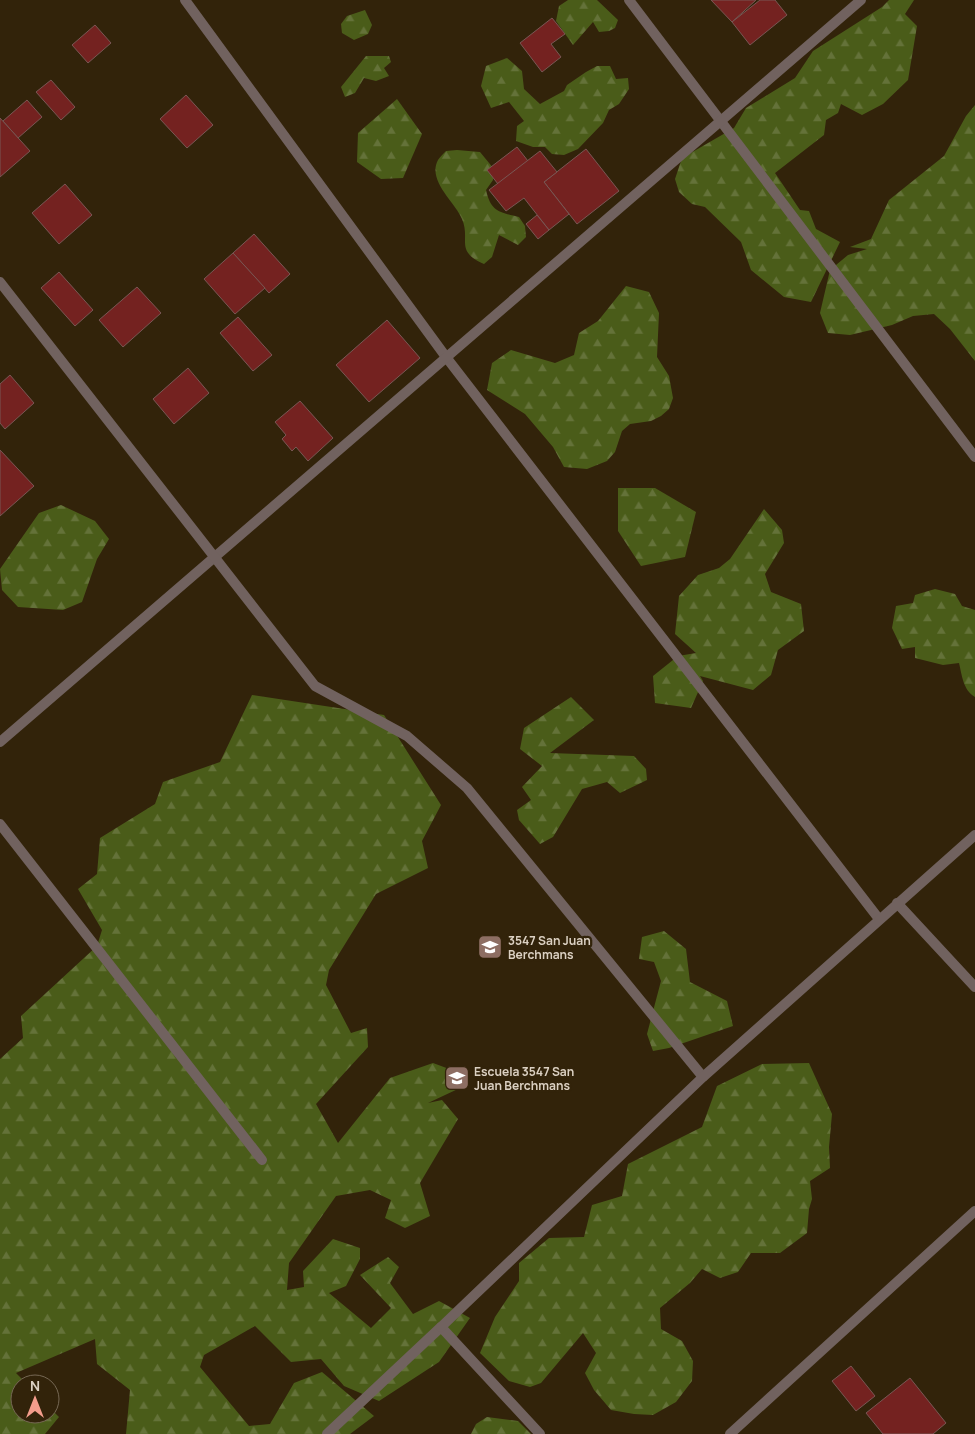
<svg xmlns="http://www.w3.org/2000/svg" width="975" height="1434" font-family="Manrope,sans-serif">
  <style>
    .forest { fill: url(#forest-firs) }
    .building { fill: #742220; stroke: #795754 }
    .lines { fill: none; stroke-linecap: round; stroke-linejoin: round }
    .lane { stroke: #71625f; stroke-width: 10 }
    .street { stroke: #71625f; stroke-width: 10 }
    .labels { text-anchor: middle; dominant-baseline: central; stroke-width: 4.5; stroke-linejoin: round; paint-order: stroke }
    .poi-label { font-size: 12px; font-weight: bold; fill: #dbd0c2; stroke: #32230a; text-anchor: start }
  </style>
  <defs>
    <pattern id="forest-firs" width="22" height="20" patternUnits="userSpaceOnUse" patternTransform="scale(1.25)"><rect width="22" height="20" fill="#4a5c19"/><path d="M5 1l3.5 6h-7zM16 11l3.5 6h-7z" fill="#647239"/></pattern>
  </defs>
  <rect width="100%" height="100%" fill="#32230a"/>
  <g class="forest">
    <polygon points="568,0 597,0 618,20 615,28 609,31 599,32 593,22 573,45 556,21 559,6"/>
    <polygon points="889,0 914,0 905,14 917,26 908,80 883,104 862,115 841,104 838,113 826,120 824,135 775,173 800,210 809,211 816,229 840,242 811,302 784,297 751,270 741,242 705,207 692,204 679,192 675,179 682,158 734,128 746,108 795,78 813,51 882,7"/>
    <polygon points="365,10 372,25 368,34 354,40 342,33 341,24 347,16"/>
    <polygon points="366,56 389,56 391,62 384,68 389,76 376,81 364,78 355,93 345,97 341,87"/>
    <polygon points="507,58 522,71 524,89 540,104 564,91 567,85 586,72 597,66 610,66 616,79 628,78 629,89 619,104 609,110 603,123 578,149 564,155 552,154 545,147 533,147 516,141 517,126 524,121 509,102 491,108 481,86 486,66"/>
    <polygon points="397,99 422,134 403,178 381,179 357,162 358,133"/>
    <polygon points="975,105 975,361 950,329 934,314 913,316 892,325 850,335 828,333 820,313 830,270 848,255 867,249 850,247 871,239 889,200 944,156 966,116"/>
    <path d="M 457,150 L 480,152 L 494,169 L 493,180 L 486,190 C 491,212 499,212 519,217 L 525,226 L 526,237 L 518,245 L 499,235 L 492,257 L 484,264 C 454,251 471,240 462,219 C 455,202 427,181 438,160 C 440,157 443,154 446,151 Z"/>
    <polygon points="626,286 649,292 659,313 657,357 669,376 673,398 669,409 661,416 651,421 630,424 622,431 615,452 607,461 587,469 564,467 553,447 525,414 487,390 492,363 511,350 555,363 574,355 579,333 598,321"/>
    <polygon points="618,488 655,488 696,512 685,557 641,566 618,531"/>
    <polygon points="61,505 95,521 109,539 97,559 82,602 63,610 18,607 2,590 0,569 39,513"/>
    <polygon points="764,509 782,530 784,543 765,574 771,592 801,604 804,631 778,650 771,675 753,690 700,676 703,681 691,708 655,703 653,676 678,656 696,653 675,634 679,596 698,575 719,568 730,559"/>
    <path d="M 935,589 L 955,594 L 962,606 L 975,610 L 975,697 C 963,690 962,675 959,663 L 943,665 L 915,658 L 915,647 L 902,649 L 892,628 L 896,606 L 913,603 L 915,595 Z"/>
    <polygon points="252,695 384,715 441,805 422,841 428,868 376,894 329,970 326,985 351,1033 367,1028 368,1047 316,1104 338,1143 390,1078 433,1063 460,1073 460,1088 428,1103 442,1100 458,1119 420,1183 430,1216 405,1228 385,1218 391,1200 370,1190 336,1196 289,1263 287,1290 304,1287 303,1271 333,1239 360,1248 360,1259 346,1286 329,1293 371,1328 391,1308 360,1275 388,1257 399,1267 390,1283 413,1314 439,1301 470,1318 439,1362 379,1401 344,1386 321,1359 291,1362 255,1326 204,1355 200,1367 249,1426 270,1424 294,1383 322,1372 374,1416 350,1434 126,1434 130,1390 97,1364 95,1339 16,1373 27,1384 20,1384 20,1414 50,1414 50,1408 59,1417 45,1434 0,1434 0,1059 23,1038 21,1016 97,946 102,930 78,889 97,874 100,838 155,804 163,782 220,762"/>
    <polygon points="571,697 594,720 550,753 634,756 646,769 647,780 620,793 607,782 582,789 553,837 540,844 519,820 517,810 531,800 522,787 542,766 520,749 524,728"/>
    <polygon points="664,931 686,949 690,982 727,1001 733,1026 669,1048 653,1051 647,1034 661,981 654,962 639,959 642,937"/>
    <polygon points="809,1063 832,1114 829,1147 830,1168 810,1181 812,1199 809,1209 807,1233 780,1253 751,1253 738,1272 720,1278 702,1269 690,1283 660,1308 661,1329 682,1341 693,1361 692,1381 676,1402 653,1415 634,1414 611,1410 594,1390 585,1373 596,1353 583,1333 541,1383 530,1387 509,1381 480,1353 495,1317 519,1281 519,1263 549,1238 584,1237 592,1205 622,1196 628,1164 702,1127 717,1086 762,1064"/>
    <polygon points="487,1417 518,1421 531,1434 471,1434 476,1424"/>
  </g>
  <g class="building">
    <polygon points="711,0 756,0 732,22"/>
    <polygon points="760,0 775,0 787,15 750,45 732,22"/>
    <polygon points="552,18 565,34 551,44 561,57 542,72 520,43"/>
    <polygon points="95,25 111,43 88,63 72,45"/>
    <polygon points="51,80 75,107 61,120 36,92"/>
    <polygon points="186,95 213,125 187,148 160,119"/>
    <polygon points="27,100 42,117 18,138 3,121"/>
    <polygon points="0,118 30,151 0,177"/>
    <polygon points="517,147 528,161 498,184 487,170"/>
    <polygon points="586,149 619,191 577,224 544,182"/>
    <polygon points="540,151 557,172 544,182 569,214 549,230 524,198 506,211 489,190"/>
    <polygon points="65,184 92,215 59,244 32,213"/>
    <polygon points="537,215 549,230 538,239 526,224"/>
    <polygon points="254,234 290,274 269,293 233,253"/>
    <polygon points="233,253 265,288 235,314 204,279"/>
    <polygon points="59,272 93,310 75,326 41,288"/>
    <polygon points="137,287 161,313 123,347 99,320"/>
    <polygon points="238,317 272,355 253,371 220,333"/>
    <polygon points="387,320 420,358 369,402 336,365"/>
    <polygon points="188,368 209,393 174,424 153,399"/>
    <polygon points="10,375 34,403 5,429 0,423 0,384"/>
    <polygon points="300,401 333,438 308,461 296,447 292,451 282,439 286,435 275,422"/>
    <polygon points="0,450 34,486 0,516"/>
    <polygon points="851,1366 875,1396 856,1411 832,1381"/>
    <polygon points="910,1378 946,1423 933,1434 883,1434 866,1413"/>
  </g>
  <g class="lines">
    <g class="lane">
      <polyline points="185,0 446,357 879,919"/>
      <polyline points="629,0 975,457"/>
      <polyline points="0,742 861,0"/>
      <polyline points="0,824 262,1160"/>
      <polyline points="327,1434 441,1327 540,1434"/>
    </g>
    <g class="street">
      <polyline points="0,282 315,686 407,736 467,788 703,1077"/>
      <polyline points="897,903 975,987"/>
      <polyline points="441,1327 703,1077 975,835"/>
      <polyline points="730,1434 975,1211"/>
    </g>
  </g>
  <defs>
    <symbol id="school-square" viewBox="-11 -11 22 22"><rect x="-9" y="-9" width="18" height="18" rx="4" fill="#8d6e63" stroke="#32230a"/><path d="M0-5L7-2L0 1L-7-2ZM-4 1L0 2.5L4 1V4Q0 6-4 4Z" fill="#fff"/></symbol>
  </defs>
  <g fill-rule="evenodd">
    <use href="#school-square" x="476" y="933" width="28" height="28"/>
    <use href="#school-square" x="443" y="1064" width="28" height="28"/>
  </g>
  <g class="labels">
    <g class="poi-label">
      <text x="508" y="940">3547 San Juan<tspan x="508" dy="14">Berchmans</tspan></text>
      <text x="474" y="1071">Escuela 3547 San<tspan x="474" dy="14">Juan Berchmans</tspan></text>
    </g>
  </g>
  <g transform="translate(35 1399)"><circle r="24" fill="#32230a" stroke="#766854"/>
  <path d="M0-4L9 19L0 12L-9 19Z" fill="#f49d8c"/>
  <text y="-8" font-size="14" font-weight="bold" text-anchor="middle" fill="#dbd0c2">N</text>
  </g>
</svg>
